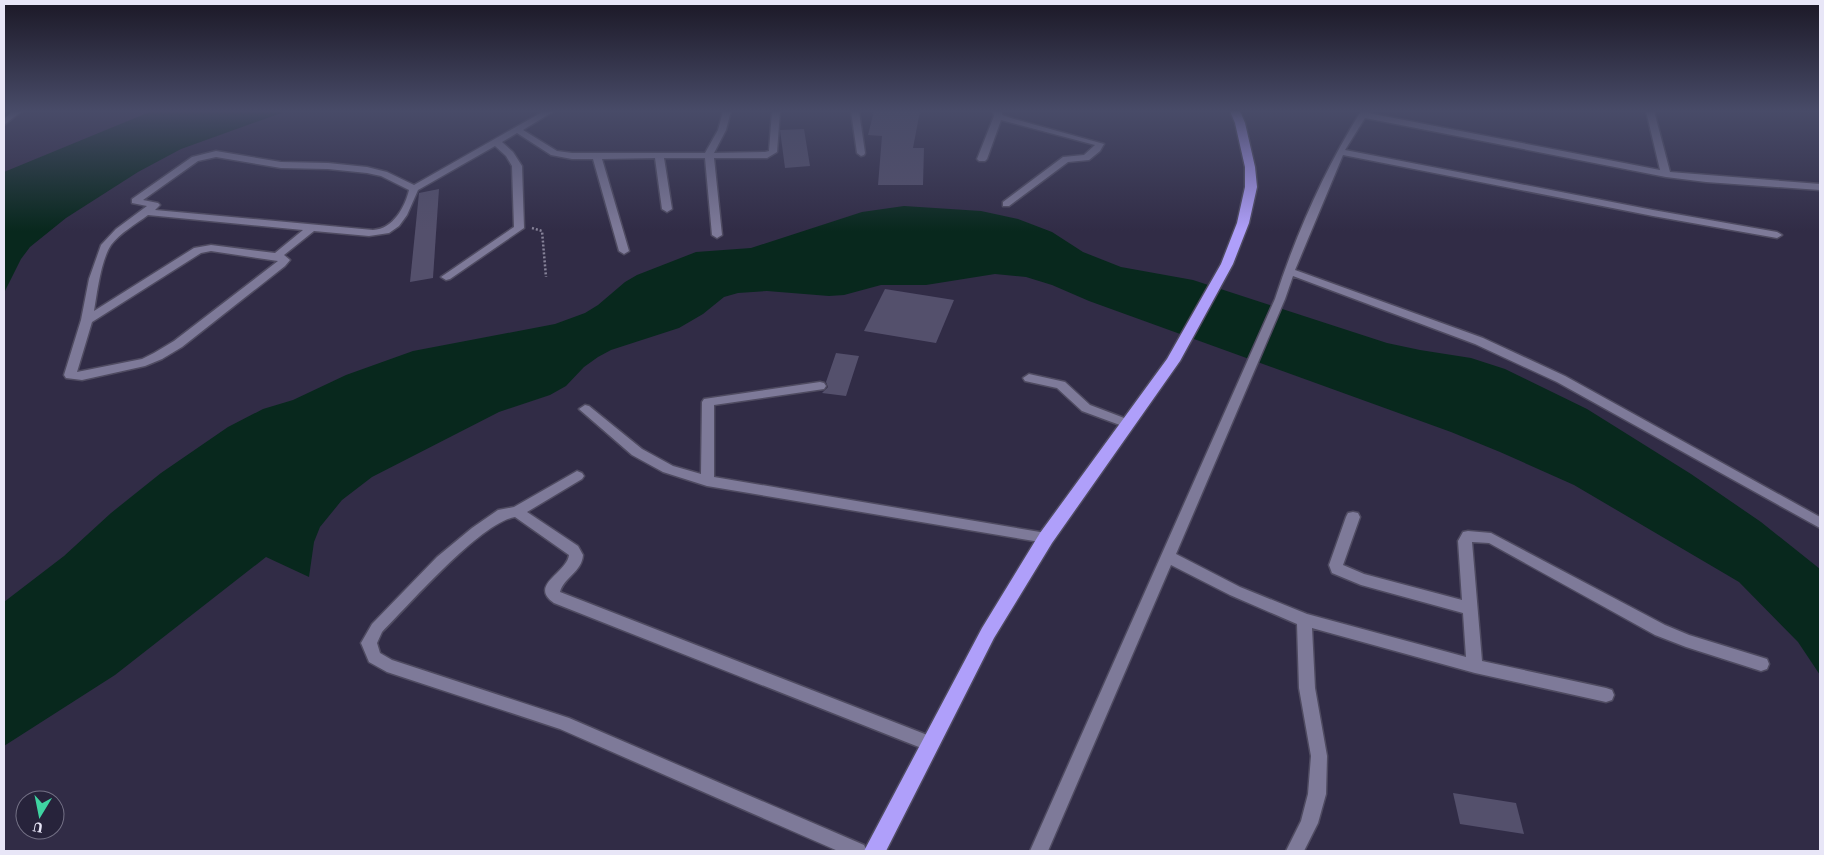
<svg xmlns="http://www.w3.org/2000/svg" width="1824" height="855" font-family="'Source Serif 4',serif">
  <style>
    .water { fill: #08281d }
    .building { fill: #54506c }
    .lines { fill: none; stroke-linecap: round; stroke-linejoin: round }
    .minor-casing { stroke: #4f4b61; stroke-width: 3 }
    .highway-casing { stroke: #4f4b61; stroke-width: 3 }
    .path { stroke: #878399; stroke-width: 2.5; stroke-dasharray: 2 2; stroke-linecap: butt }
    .minor { fill: #7e7a99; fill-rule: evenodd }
    .highway { fill: #af9ffa; fill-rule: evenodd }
  </style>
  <rect width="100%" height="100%" fill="#312c46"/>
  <g class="water">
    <polygon points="152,111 287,111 181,149 138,172 66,218 30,247 21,259 4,293 4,172"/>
    <polygon points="904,206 981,211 1018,219 1052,232 1083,252 1121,267 1193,280 1387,343 1420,350 1471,358 1505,369 1587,409 1691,474 1761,522 1820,569 1820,675 1798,642 1739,582 1574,485 1500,452 1451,432 1089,301 1052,285 1026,277 995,274 926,285 881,285 844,295 829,296 767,291 738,293 724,297 703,314 679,328 611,350 598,357 584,367 566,386 550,395 499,412 372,477 342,500 320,527 314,542 309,577 266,557 115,675 4,746 4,602 64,556 111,513 161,473 228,427 263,409 293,400 346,375 413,351 555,324 585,313 598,305 625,282 637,275 696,252 751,248 862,212"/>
  </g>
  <g class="building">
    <polygon points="874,111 920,111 913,148 924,148 923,185 878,185 882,136 868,135"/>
    <polygon points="804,129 810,166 785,168 780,130"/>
    <polygon points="439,189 433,278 410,282 419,193"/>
    <polygon points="885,289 954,300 936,343 864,331"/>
    <polygon points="836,353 859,356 846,396 822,393 828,387 826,382"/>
    <polygon points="1453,793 1516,803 1524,834 1460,824"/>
  </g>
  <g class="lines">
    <defs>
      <g id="minor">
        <polygon points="13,111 22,111 4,125 4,119"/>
        <path d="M 544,111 L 554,111 L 523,130 L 557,151 L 572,153 L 705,153 L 718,130 L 723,111 L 731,111 L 726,130 L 714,153 L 765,152 L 769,151 L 772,111 L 780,111 L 777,152 L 767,158 L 714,158 L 722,235 L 717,238 L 712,235 L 705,158 L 664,158 L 672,209 L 667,212 L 662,209 L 655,158 L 602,159 L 629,251 L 624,254 L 619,251 L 593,159 L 572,159 L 551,155 L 517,133 L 502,142 L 513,152 L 522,166 L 524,228 L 450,279 L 446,280 L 441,277 L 514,227 L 512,166 L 506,156 L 495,146 L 418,190 L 407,215 L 399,226 L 389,233 L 369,236 L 314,231 L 284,255 L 290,260 L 285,266 L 182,347 L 162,359 L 145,366 L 82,380 L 66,378 L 64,375 L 81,320 L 89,279 L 101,245 L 116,229 L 147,206 L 132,203 L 132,199 L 192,157 L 216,151 L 281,162 L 328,163 L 367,167 L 387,172 L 414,185 ZM 216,157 L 281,168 L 328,169 L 367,173 L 381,176 L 409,190 C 405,207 393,229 373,230 L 155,210 L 160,205 L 158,203 L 143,200 L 198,161 ZM 148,215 L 303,230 L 275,253 L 211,245 L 194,248 L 94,311 C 97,293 101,260 111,245 C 120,233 136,224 148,215 ZM 211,251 L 278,261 L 174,341 L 154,353 L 142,359 L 77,372 L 92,322 L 201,253 Z"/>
        <polygon points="851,111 859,111 865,153 864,155 861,156 857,153"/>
        <polygon points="993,111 1001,111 1002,115 1014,119 1104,144 1100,151 1089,160 1068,162 1009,206 1003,206 1003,202 1063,157 1084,155 1095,145 1001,120 987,159 985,161 979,161 977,159 994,116"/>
        <path d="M 1361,111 L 1369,111 L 1368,113 L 1660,170 L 1646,111 L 1654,111 L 1670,172 L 1820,184 L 1820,190 L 1706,182 L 1666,177 L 1365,118 L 1345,150 L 1653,210 L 1777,232 L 1782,235 L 1777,238 L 1653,216 L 1343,155 L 1295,270 L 1483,338 L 1565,376 L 1820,517 L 1820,528 L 1557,382 L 1475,344 L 1293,276 L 1285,299 L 1176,554 L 1240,587 L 1307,614 L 1466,657 L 1463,613 L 1361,585 L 1332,573 L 1329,565 L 1346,517 L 1348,513 L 1353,512 L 1358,513 L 1360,517 L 1343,565 L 1364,574 L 1462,600 L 1458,541 L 1463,532 L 1468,531 L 1491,533 L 1665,625 L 1689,635 L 1767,659 L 1769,664 L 1767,669 L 1761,671 L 1686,647 L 1655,635 L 1489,543 L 1472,542 L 1482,661 L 1606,688 L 1612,690 L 1614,695 L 1612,700 L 1606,702 L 1475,673 L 1312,628 L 1315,688 L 1327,756 L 1326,794 L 1318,823 L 1304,851 L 1286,851 L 1301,821 L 1308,794 L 1311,756 L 1299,688 L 1297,624 L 1230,595 L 1171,565 L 1048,851 L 1030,851 L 1275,299 C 1296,234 1325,169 1361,111 Z"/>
        <polygon points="1029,374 1065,382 1090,405 1132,421 1134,424 1128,428 1082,411 1057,388 1025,381 1023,378"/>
        <polygon points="820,382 824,383 826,386 824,389 714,405 714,477 1046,533 1051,534 1053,538 1051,542 1046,543 707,486 663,472 632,455 579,409 585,405 589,406 642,449 673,466 701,474 702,402 704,399"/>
        <path d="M 577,471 L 582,473 L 584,476 L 582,479 L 527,512 L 578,546 L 583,555 C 582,572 564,577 560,592 L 935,738 L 937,743 L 935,748 L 929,751 L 554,603 C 528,585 567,573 569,555 L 515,517 C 481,522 408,606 382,632 L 377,643 L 380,653 L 392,660 L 569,718 L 864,845 L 867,851 L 838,851 L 560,729 L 387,672 L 369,662 L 361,643 L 372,624 L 437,557 L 472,528 L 498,510 L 514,507 Z"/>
      </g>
      <polygon id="highway" points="1230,111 1240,111 1245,123 1255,167 1257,187 1249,223 1233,264 1180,361 1052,543 994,638 886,851 864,851 982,628 1040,533 1167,359 1221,264 1237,223 1245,187 1245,167 1235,123"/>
    </defs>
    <use href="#minor" class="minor-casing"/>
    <use href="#highway" class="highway-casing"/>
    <polyline class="path" points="532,228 542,231 546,277"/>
    <use href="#minor" class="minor"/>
    <use href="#highway" class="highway"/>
  </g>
  <linearGradient id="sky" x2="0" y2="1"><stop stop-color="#1b1826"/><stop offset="0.48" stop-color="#484b68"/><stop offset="1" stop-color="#484b68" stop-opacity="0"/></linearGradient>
  <rect width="1824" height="231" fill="url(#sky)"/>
  <rect width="1824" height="855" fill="none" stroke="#e8e6f7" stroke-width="10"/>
  <g transform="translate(40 815) rotate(190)"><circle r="24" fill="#27233b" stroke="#747186"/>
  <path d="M0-4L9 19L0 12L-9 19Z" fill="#3fd4a2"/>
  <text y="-8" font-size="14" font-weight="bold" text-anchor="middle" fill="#e8e6f7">U</text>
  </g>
</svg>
